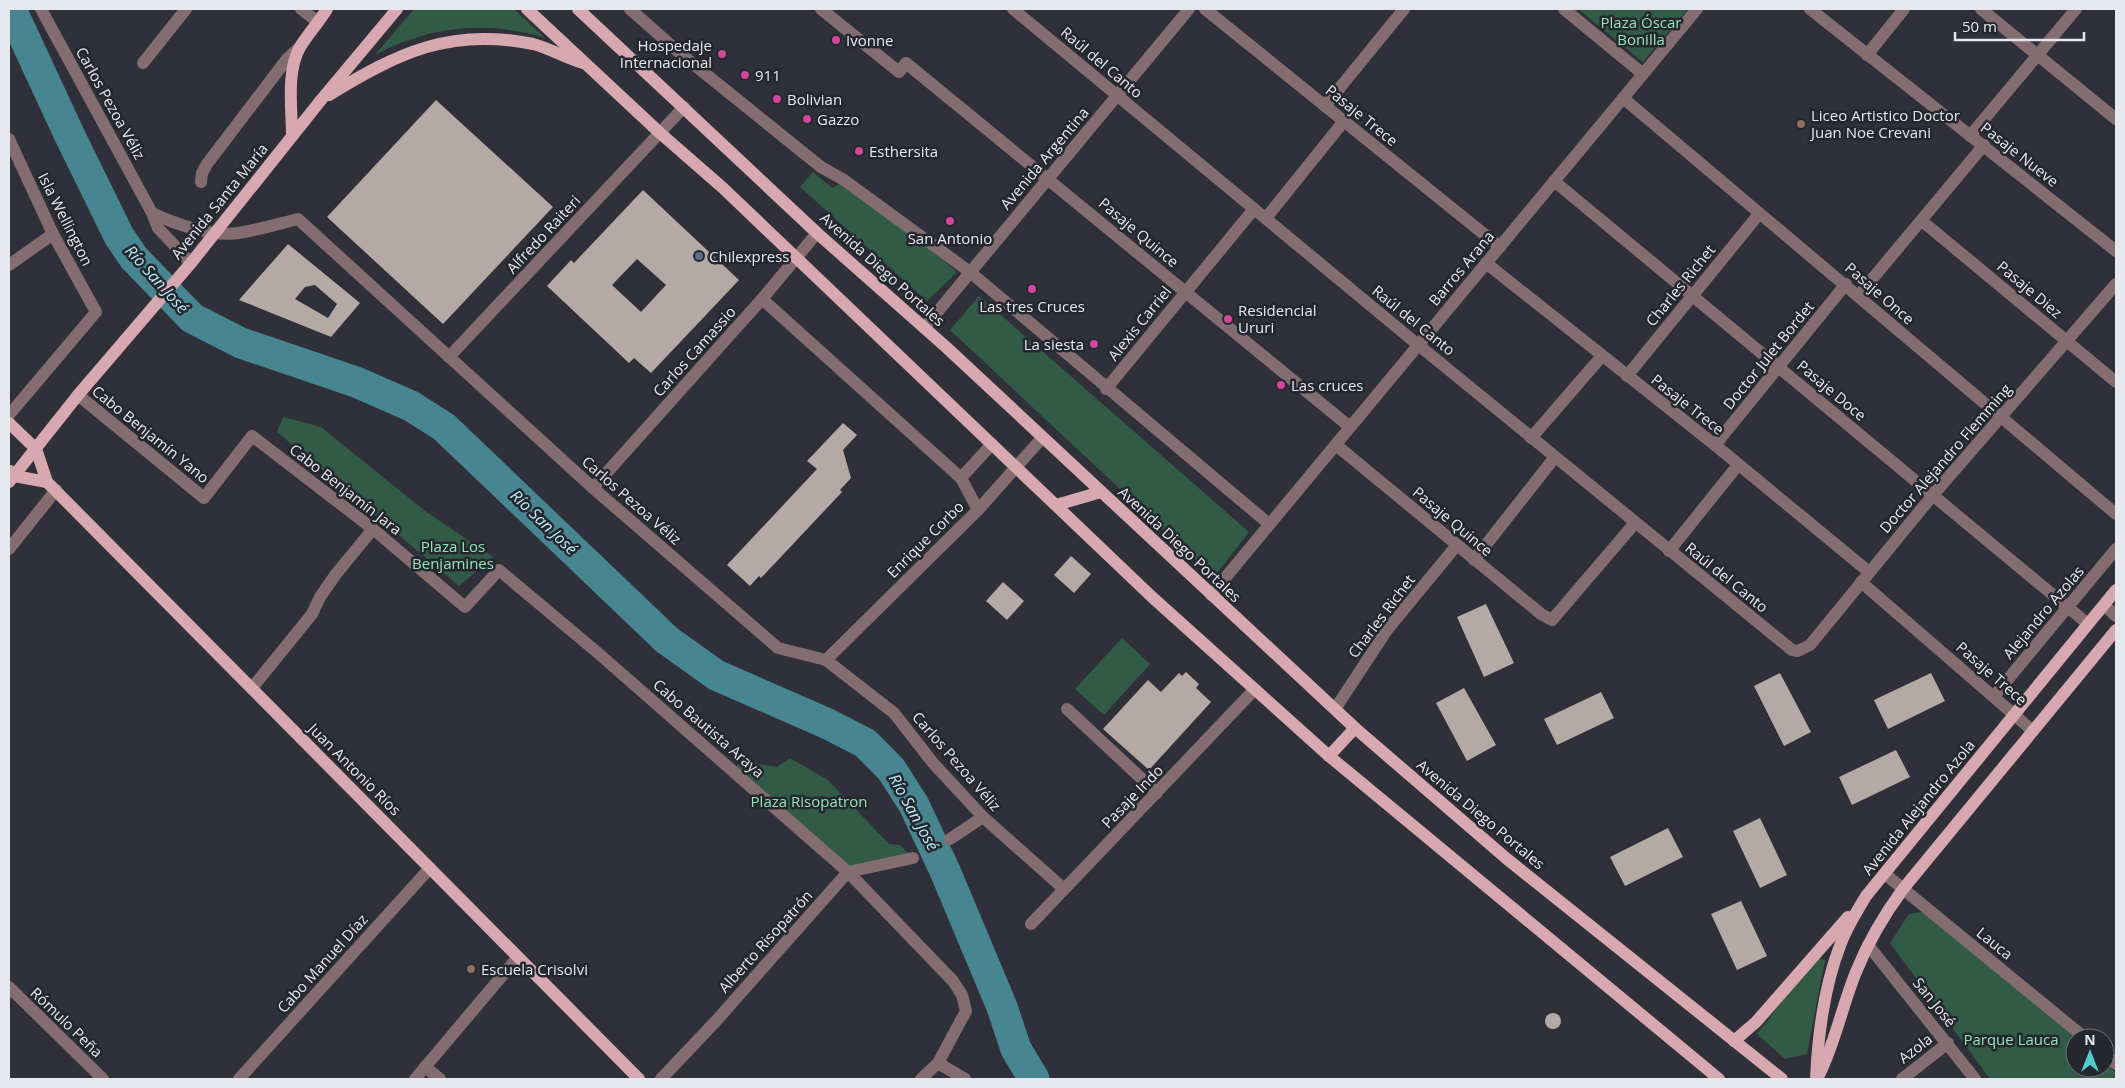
<svg xmlns="http://www.w3.org/2000/svg" width="2125" height="1088" font-family="'Open Sans',sans-serif">
  <style>
    .green { fill: #315b46 }
    .lines { fill: none; stroke-linecap: round; stroke-linejoin: round }
    .river { stroke: #478591; stroke-width: 31 }
    .building { fill: #b4a9a4; fill-rule: evenodd }
    .minor { stroke: #846d71; stroke-width: 12 }
    .major { stroke: #d7a8b0; stroke-width: 12 }
    .hotel-dot { fill: #d1479c; stroke: #25272e; stroke-width: 2 }
    .education-dot { fill: #8d6e63; stroke: #25272e; stroke-width: 2 }
    .service-dot { fill: #5c6f8a; stroke: #25272e; stroke-width: 2 }
    .labels { text-anchor: middle; dominant-baseline: central; stroke-width: 5; stroke-linejoin: round; paint-order: stroke }
    .park-label { font-size: 15px; fill: #93e2b9; stroke: #25272e }
    .poi-label { font-size: 15px; fill: #e7e8ee; stroke: #25272e; text-anchor: start }
    .street-label { font-size: 15px; fill: #e7e8ee; stroke: #25272e }
    .water-label { font-size: 16px; font-style: italic; fill: #b5ecf8; stroke: #25272e }
  </style>
  <rect width="100%" height="100%" fill="#2f3039"/>
  <g class="green">
    <path d="M 414,9 L 514,9 L 545,38 C 485,20 430,26 375,55 Z"/>
    <polygon points="1578,9 1688,9 1643,62"/>
    <polygon points="813,172 832,188 840,184 857,189 957,272 927,301 800,187"/>
    <polygon points="979,296 1249,532 1214,577 950,330"/>
    <polygon points="283,417 321,427 425,511 493,557 459,586 277,432"/>
    <polygon points="1122,638 1150,664 1104,715 1075,689"/>
    <polygon points="747,757 758,764 777,767 790,758 828,780 889,844 900,845 913,858 848,872 733,770"/>
    <polygon points="1923,912 2075,1038 2075,1068 2105,1068 2105,1063 2116,1073 2116,1079 1990,1079 1890,943 1909,914"/>
    <polygon points="1816,958 1825,960 1807,1054 1785,1059 1757,1034"/>
  </g>
  <g class="lines">
    <polyline class="river" points="11,9 69,134 119,236 134,258 192,318 241,343 356,382 411,406 444,427 667,640 716,675 828,724 865,743 891,769 914,805 945,871 1002,1007 1016,1049 1034,1079"/>
  </g>
  <g class="building">
    <polygon points="436,100 553,207 443,324 327,217"/>
    <path d="M 643,190 L 739,280 L 651,373 L 634,358 L 629,363 L 547,286 L 571,260 L 574,263 ZM 637,259 L 666,285 L 641,312 L 612,285 Z"/>
    <path d="M 288,244 L 360,303 L 331,337 L 239,300 ZM 315,285 L 337,304 L 328,318 L 295,299 L 305,287 Z"/>
    <polygon points="843,423 857,435 843,450 851,478 840,490 842,492 761,578 759,576 750,586 727,565 817,469 807,461"/>
    <polygon points="1071,556 1091,574 1074,593 1054,575"/>
    <polygon points="1003,582 1024,601 1007,620 986,601"/>
    <polygon points="1486,604 1514,663 1484,677 1457,617"/>
    <polygon points="1186,672 1199,684 1196,688 1211,702 1149,770 1103,729 1148,680 1161,692 1179,673 1182,676"/>
    <polygon points="1780,673 1811,732 1784,746 1754,686"/>
    <polygon points="1931,673 1945,701 1888,729 1874,700"/>
    <polygon points="1464,688 1496,745 1467,761 1436,703"/>
    <polygon points="1601,692 1614,718 1557,745 1544,719"/>
    <polygon points="1896,750 1910,777 1852,805 1839,777"/>
    <polygon points="1760,818 1787,875 1760,888 1733,831"/>
    <polygon points="1668,828 1683,857 1625,886 1610,857"/>
    <polygon points="1741,901 1767,956 1737,970 1711,914"/>
    <circle cx="1553" cy="1021" r="8"/>
  </g>
  <g class="lines">
    <g class="minor">
      <polyline points="41,9 152,213 158,228 191,263"/>
      <polyline points="301,9 318,22"/>
      <polyline points="630,9 682,55 821,167 844,180 970,272 1269,524"/>
      <polyline points="821,9 899,72 906,63 1350,427"/>
      <polyline points="1013,9 1411,339 1792,650 1798,651 1810,645 1933,495 2116,284"/>
      <polyline points="1205,9 1500,247"/>
      <polyline points="1564,9 1643,74"/>
      <polyline points="1810,9 2116,251"/>
      <polyline points="1981,9 2116,119"/>
      <polyline points="1867,55 1904,9"/>
      <polyline points="143,63 186,9"/>
      <polyline points="1623,98 2116,514"/>
      <polyline points="1325,106 1404,9"/>
      <polyline points="1970,136 2076,9"/>
      <polyline points="9,139 53,234 96,312 9,415"/>
      <polyline points="1554,181 2088,624"/>
      <polyline points="201,182 202,173 207,164 287,59 300,47"/>
      <path d="M 152,213 C 175,224 212,237 238,233 C 258,230 278,224 298,219 L 593,488 L 778,648 L 826,660 L 894,713 L 933,763 L 983,817 L 1064,889"/>
      <polyline points="1266,218 1344,121"/>
      <polyline points="1922,221 2116,382"/>
      <polyline points="1486,263 1715,445 1869,572"/>
      <polyline points="9,265 53,234"/>
      <polyline points="1858,296 1984,145"/>
      <polyline points="762,299 961,478 978,510"/>
      <polyline points="924,328 1189,9"/>
      <polyline points="449,357 684,107"/>
      <polyline points="1627,376 1759,214"/>
      <polyline points="1106,389 1254,209"/>
      <polyline points="78,395 204,498 252,436 373,529 465,607 499,570 598,653 848,872 953,981 962,995 966,1011 938,1063 921,1079"/>
      <polyline points="1531,438 1602,356"/>
      <polyline points="1336,445 1541,614 1552,620 1635,523"/>
      <polyline points="1715,445 1846,284"/>
      <polyline points="961,478 992,444"/>
      <polyline points="593,488 762,299 817,233"/>
      <polyline points="9,549 56,490"/>
      <polyline points="1669,551 1738,465"/>
      <polyline points="1474,560 1555,457"/>
      <polyline points="1861,582 2033,731"/>
      <polyline points="1211,595 1697,9"/>
      <polyline points="2104,605 2116,616"/>
      <polyline points="826,660 978,510 1042,438"/>
      <polyline points="252,688 312,614 320,597 336,574 373,529"/>
      <polyline points="1994,696 2116,549"/>
      <polyline points="1067,709 1157,793"/>
      <polyline points="1335,709 1387,630 1457,545"/>
      <polyline points="950,839 983,817"/>
      <polyline points="1885,874 2085,1038"/>
      <polyline points="1031,924 1255,689"/>
      <polyline points="1868,945 1975,1079"/>
      <polyline points="9,987 103,1079"/>
      <polyline points="2105,1055 2116,1064"/>
      <polyline points="938,1063 965,1079"/>
      <polyline points="425,1067 440,1079"/>
      <polyline points="239,1079 430,868"/>
      <polyline points="415,1079 518,957"/>
      <polyline points="661,1079 716,1021 848,872 913,858"/>
      <polyline points="1902,1079 1948,1043"/>
    </g>
    <g class="major">
      <polyline points="527,9 660,133 723,188 1152,597 1329,756 1719,1079"/>
      <polyline points="578,9 817,233 946,347 1355,728 1507,859 1782,1079"/>
      <path d="M 329,95 C 398,53 450,27 533,44 C 549,48 566,58 583,63"/>
      <path d="M 292,136 C 292,108 286,72 300,47 C 308,34 319,22 327,9"/>
      <polyline points="9,423 36,449 47,482 639,1079"/>
      <polyline points="10,471 14,476 47,482"/>
      <polyline points="9,482 78,395 191,263 321,100 397,9"/>
      <polyline points="1056,505 1101,492"/>
      <polyline points="1329,756 1355,728"/>
      <polyline points="1734,1041 1756,1022 1848,917"/>
      <path d="M 1818,1077 C 1835,1044 1842,1006 1856,972 C 1868,942 1884,915 1903,889 L 2116,630"/>
      <path d="M 1816,1079 C 1818,1034 1824,986 1841,943 C 1847,927 1857,911 1866,896 L 2116,590"/>
    </g>
  </g>
  <g class="hotel-dot">
    <circle cx="836" cy="40" r="5"/>
    <circle cx="722" cy="54" r="5"/>
    <circle cx="745" cy="75" r="5"/>
    <circle cx="777" cy="99" r="5"/>
    <circle cx="807" cy="119" r="5"/>
    <circle cx="859" cy="151" r="5"/>
    <circle cx="950" cy="221" r="5"/>
    <circle cx="1032" cy="289" r="5"/>
    <circle cx="1228" cy="319" r="5"/>
    <circle cx="1094" cy="344" r="5"/>
    <circle cx="1281" cy="385" r="5"/>
  </g>
  <g class="education-dot">
    <circle cx="1801" cy="124" r="5"/>
    <circle cx="471" cy="969" r="5"/>
  </g>
  <circle class="service-dot" cx="699" cy="256" r="5"/>
  <g class="labels">
    <g class="park-label">
      <text x="1641" y="22">Plaza Óscar<tspan x="1641" dy="17">Bonilla</tspan></text>
      <text x="453" y="546">Plaza Los<tspan x="453" dy="17">Benjamines</tspan></text>
      <text x="809" y="801">Plaza Risopatron</text>
      <text x="2011" y="1039">Parque Lauca</text>
    </g>
    <g class="poi-label">
      <text x="846" y="40">Ivonne</text>
      <text x="712" y="45" text-anchor="end">Hospedaje<tspan x="712" dy="17">Internacional</tspan></text>
      <text x="755" y="75">911</text>
      <text x="787" y="99">Bolivian</text>
      <text x="1811" y="115">Liceo Artistico Doctor<tspan x="1811" dy="17">Juan Noe Crevani</tspan></text>
      <text x="817" y="119">Gazzo</text>
      <text x="869" y="151">Esthersita</text>
      <text x="950" y="238" text-anchor="middle">San Antonio</text>
      <text x="709" y="256">Chilexpress</text>
      <text x="1032" y="306" text-anchor="middle">Las tres Cruces</text>
      <text x="1238" y="310">Residencial<tspan x="1238" dy="17">Ururi</tspan></text>
      <text x="1084" y="344" text-anchor="end">La siesta</text>
      <text x="1291" y="385">Las cruces</text>
      <text x="481" y="969">Escuela Crisolvi</text>
    </g>
    <g class="street-label">
      <text transform="translate(1102 62) rotate(40)">Raúl del Canto</text>
      <text transform="translate(111 103) rotate(61)">Carlos Pezoa Véliz</text>
      <text transform="translate(1362 115) rotate(39)">Pasaje Trece</text>
      <text transform="translate(2020 154) rotate(38)">Pasaje Nueve</text>
      <text transform="translate(1044 158) rotate(-50)">Avenida Argentina</text>
      <text transform="translate(219 201) rotate(-51)">Avenida Santa María</text>
      <text transform="translate(66 219) rotate(63)">Isla Wellington</text>
      <text transform="translate(1139 232) rotate(40)">Pasaje Quince</text>
      <text transform="translate(543 234) rotate(-47)">Alfredo Raiteri</text>
      <text transform="translate(1461 268) rotate(-50)">Barros Arana</text>
      <text transform="translate(883 269) rotate(42)">Avenida Diego Portales</text>
      <text transform="translate(1680 285) rotate(-51)">Charles Richet</text>
      <text transform="translate(2030 289) rotate(40)">Pasaje Diez</text>
      <text transform="translate(1880 293) rotate(41)">Pasaje Once</text>
      <text transform="translate(1414 320) rotate(39)">Raúl del Canto</text>
      <text transform="translate(1139 323) rotate(-51)">Alexis Carriel</text>
      <text transform="translate(694 351) rotate(-48)">Carlos Camassio</text>
      <text transform="translate(1768 355) rotate(-51)">Doctor Julet Bordet</text>
      <text transform="translate(1832 390) rotate(40)">Pasaje Doce</text>
      <text transform="translate(1688 404) rotate(38)">Pasaje Trece</text>
      <text transform="translate(151 434) rotate(39)">Cabo Benjamín Yano</text>
      <text transform="translate(1945 458) rotate(-49)">Doctor Alejandro Flemming</text>
      <text transform="translate(346 489) rotate(38)">Cabo Benjamín Jara</text>
      <text transform="translate(632 500) rotate(41)">Carlos Pezoa Véliz</text>
      <text transform="translate(1453 521) rotate(40)">Pasaje Quince</text>
      <text transform="translate(925 539) rotate(-45)">Enrique Corbo</text>
      <text transform="translate(1180 544) rotate(43)">Avenida Diego Portales</text>
      <text transform="translate(1727 577) rotate(39)">Raúl del Canto</text>
      <text transform="translate(2043 612) rotate(-50)">Alejandro Azolas</text>
      <text transform="translate(1381 616) rotate(-53)">Charles Richet</text>
      <text transform="translate(1992 673) rotate(41)">Pasaje Trece</text>
      <text transform="translate(709 728) rotate(41)">Cabo Bautista Araya</text>
      <text transform="translate(957 761) rotate(49)">Carlos Pezoa Véliz</text>
      <text transform="translate(355 769) rotate(45)">Juan Antonio Ríos</text>
      <text transform="translate(1132 796) rotate(-46)">Pasaje Indo</text>
      <text transform="translate(1918 807) rotate(-51)">Avenida Alejandro Azola</text>
      <text transform="translate(1481 814) rotate(40)">Avenida Diego Portales</text>
      <text transform="translate(765 941) rotate(-48)">Alberto Risopatrón</text>
      <text transform="translate(1995 943) rotate(39)">Lauca</text>
      <text transform="translate(322 963) rotate(-48)">Cabo Manuel Díaz</text>
      <text transform="translate(1935 1002) rotate(51)">San José</text>
      <text transform="translate(67 1022) rotate(44)">Rómulo Peña</text>
      <text transform="translate(1915 1048) rotate(-38)">Azola</text>
    </g>
    <g class="water-label">
      <text transform="translate(157 279) rotate(48)">Río San José</text>
      <text transform="translate(544 522) rotate(44)">Río San José</text>
      <text transform="translate(914 812) rotate(61)">Río San José</text>
    </g>
  </g>
  <rect width="2125" height="1088" fill="none" stroke="#e7e8ee" stroke-width="20"/>
  <g transform="translate(2090 1053)"><circle r="24" fill="#25272e" stroke="#73747b"/>
  <path d="M0-4L9 19L0 12L-9 19Z" fill="#52cdce"/>
  <text y="-8" font-size="14" font-weight="bold" text-anchor="middle" fill="#e7e8ee">N</text>
  </g>
  <path d="M1955 32v8h129v-8" fill="none" stroke="#e7e8ee" stroke-width="2.5"/>
  <text x="1962" y="32" font-size="15" fill="#e7e8ee" stroke="#25272e" stroke-width="4" paint-order="stroke">50 m</text>
</svg>
